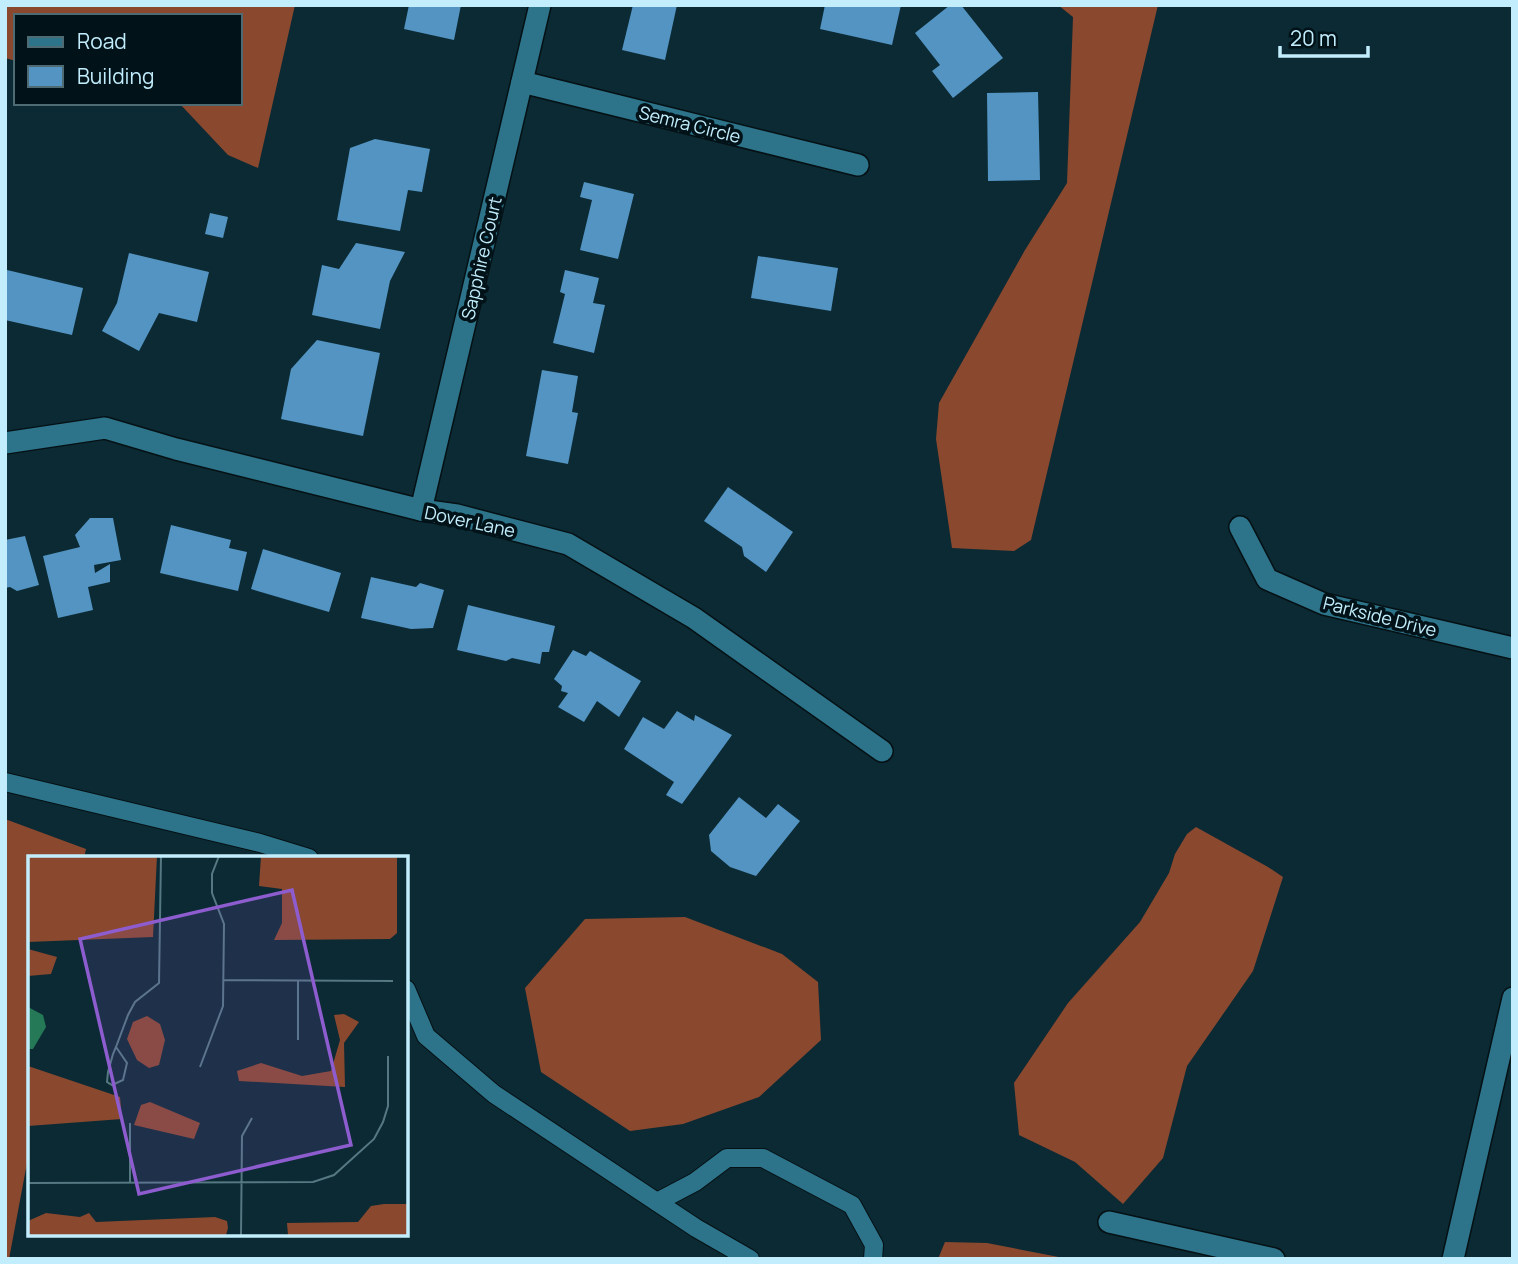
<svg xmlns="http://www.w3.org/2000/svg" width="1518" height="1264" font-family="Manrope,sans-serif">
  <style>
    .forest { fill: #8a482f }
    .building { fill: #5394c3 }
    .lines { fill: none; stroke-linecap: round; stroke-linejoin: round }
    .lane-casing { stroke: #051115; stroke-width: 20 }
    .street-casing { stroke: #051115; stroke-width: 24 }
    .lane { stroke: #2d748a; stroke-width: 18 }
    .street { stroke: #2d748a; stroke-width: 21 }
    .labels { text-anchor: middle; dominant-baseline: central; stroke-width: 7; stroke-linejoin: round; paint-order: stroke }
    .street-label { font-size: 18px; fill: #c2edfc; stroke: #011218 }
    .inset-road { fill: none; stroke: #557883; stroke-width: 2 }
    .view { fill: #8d5cce; fill-opacity: 0.15; stroke: #8d5cce; stroke-width: 3.5 }
    .inset-edge { fill: none; stroke: #c2edfc; stroke-width: 3.5 }
  </style>
  <rect width="100%" height="100%" fill="#0c2a33"/>
  <g class="forest">
    <polygon points="5,5 295,5 258,168 228,155 179,103 240,103 240,16 16,16 16,61 5,58"/>
    <polygon points="1058,5 1158,5 1031,540 1014,551 952,548 936,439 939,403 1025,250 1067,183 1073,17"/>
    <polygon points="5,819 86,849 84,858 30,858 30,1147 9,1259 5,1259"/>
    <polygon points="1196,827 1268,867 1283,877 1253,971 1187,1066 1163,1158 1123,1204 1075,1162 1019,1135 1014,1083 1068,1003 1140,922 1169,873 1175,854 1187,834"/>
    <polygon points="685,917 782,954 818,982 821,1040 759,1097 683,1124 630,1131 541,1072 525,988 585,919"/>
    <polygon points="945,1242 987,1243 1069,1259 938,1259"/>
  </g>
  <g class="building">
    <polygon points="409,5 461,5 454,40 404,29"/>
    <polygon points="633,5 677,5 665,60 622,50"/>
    <polygon points="825,5 901,5 892,45 820,29"/>
    <polygon points="950,5 961,5 1003,58 953,98 932,71 940,65 915,33"/>
    <polygon points="1038,92 1040,180 988,181 987,93"/>
    <polygon points="375,139 430,149 422,192 408,190 400,231 337,220 350,148"/>
    <polygon points="584,182 634,194 618,259 580,250 592,200 580,197"/>
    <polygon points="210,213 228,217 223,238 205,234"/>
    <polygon points="356,243 405,252 390,281 380,329 312,315 322,265 339,269"/>
    <polygon points="129,253 209,272 197,322 159,313 139,351 102,331 117,303"/>
    <polygon points="758,256 838,268 831,311 751,298"/>
    <polygon points="7,270 83,288 72,335 5,320"/>
    <polygon points="565,270 599,278 593,303 605,305 594,353 553,343 565,294 560,292"/>
    <polygon points="317,340 380,353 363,436 281,419 291,369"/>
    <polygon points="542,370 578,376 572,412 578,413 568,464 526,456"/>
    <polygon points="728,487 793,532 766,572 744,556 742,547 704,521"/>
    <polygon points="90,518 113,518 121,560 94,565 95,573 110,564 110,582 88,587 93,610 58,618 43,556 80,547 75,535"/>
    <polygon points="171,525 231,540 229,548 247,552 238,591 160,573"/>
    <polygon points="25,536 39,585 17,591 10,587 5,588 5,540"/>
    <polygon points="263,549 341,573 329,612 251,589"/>
    <polygon points="371,577 416,587 420,583 444,590 433,628 411,629 361,618"/>
    <polygon points="468,605 555,626 549,652 542,652 540,664 512,658 506,661 457,650"/>
    <polygon points="573,650 586,656 590,651 641,681 619,717 597,701 584,722 558,707 568,693 561,691 562,686 554,679"/>
    <polygon points="677,711 694,721 695,715 732,735 682,804 666,795 674,782 624,749 643,717 664,729"/>
    <polygon points="739,797 766,818 778,804 800,821 756,876 730,867 711,851 709,835"/>
  </g>
  <g class="lines">
    <defs>
      <g id="lane">
        <polyline points="5,782 260,843 309,858"/>
        <polyline points="406,989 426,1036 494,1094 696,1228 750,1259"/>
        <polyline points="657,1202 695,1182 727,1158 763,1158 852,1205 874,1245 873,1259"/>
      </g>
      <g id="street">
        <polyline points="522,82 858,165"/>
        <polyline points="5,443 105,428 176,449 421,510 457,515 568,544 694,618 882,751"/>
        <polyline points="421,510 540,5"/>
        <polyline points="1240,527 1267,579 1324,604 1513,648"/>
        <polyline points="1109,1222 1274,1259"/>
        <polyline points="1453,1259 1513,998"/>
      </g>
    </defs>
    <use href="#lane" class="lane-casing"/>
    <use href="#street" class="street-casing"/>
    <use href="#lane" class="lane"/>
    <use href="#street" class="street"/>
  </g>
  <g class="labels">
    <g class="street-label">
      <text transform="translate(690 124) rotate(14)">Semra Circle</text>
      <text transform="translate(481 258) rotate(-77)">Sapphire Court</text>
      <text transform="translate(470 521) rotate(12)">Dover Lane</text>
      <text transform="translate(1380 616) rotate(14)">Parkside Drive</text>
    </g>
  </g>
  <g transform="translate(28 856)">
    <rect width="380" height="380" fill="#0c2a33"/>
    <path d="M 0,0 L 129,0 L 125,81 L 0,86 ZM 233,0 L 369,0 L 369,77 L 362,83 L 246,84 L 254,67 L 254,33 L 231,30 ZM 0,93 L 29,101 L 23,118 L 0,120 ZM 316,158 L 331,166 L 316,187 L 317,231 L 211,225 L 209,215 L 233,207 L 274,220 L 303,215 L 312,184 L 306,159 ZM 119,160 L 132,168 L 137,184 L 131,209 L 121,212 L 109,204 L 99,183 L 105,166 ZM 0,210 L 92,241 L 94,263 L 0,270 ZM 122,246 L 172,267 L 166,283 L 106,269 L 113,249 ZM 356,348 L 380,348 L 380,379 L 260,379 L 259,367 L 330,366 L 343,350 ZM 18,357 L 52,361 L 61,357 L 68,366 L 187,361 L 199,365 L 200,372 L 198,379 L 0,379 L 0,365 Z" fill="#8a482f"/>
    <path d="M 0,151 L 15,159 L 18,171 L 5,193 L 0,193 Z" fill="#257956"/>
    <path class="inset-road" d="M 195,124 L 365,125M 270,184 L 270,125M 88,191 L 99,207 L 95,224 L 84,229 L 79,226 L 80,216 L 85,198 L 88,191 L 100,159 L 107,146 L 131,127 L 133,0M 172,211 L 195,150 L 196,68 L 184,37 L 184,18 L 191,0M 102,267 L 102,326M 0,327 L 285,326 L 306,319 L 346,283 L 355,266 L 360,250 L 360,200M 213,379 L 214,280 L 224,262"/>
    <path class="view" d="M 264,34 L 323,289 L 111,338 L 52,83 Z"/>
    <rect width="380" height="380" class="inset-edge"/>
  </g>
  <rect width="1518" height="1264" fill="none" stroke="#c2edfc" stroke-width="14"/>
  <rect x="14" y="14" width="228" height="91" fill="#011218" stroke="#4e6a73" stroke-width="2"/>
  <rect x="28" y="37" width="35" height="10" fill="#2d748a" stroke="#4e6a73" stroke-width="2"/>
  <text x="77" y="49" font-size="21" fill="#c2edfc">Road</text>
  <rect x="28" y="66" width="35" height="21" fill="#5394c3" stroke="#4e6a73" stroke-width="2"/>
  <text x="77" y="84" font-size="21" fill="#c2edfc">Building</text>
  <path d="M1280 46v10h88v-10" fill="none" stroke="#c2edfc" stroke-width="3.5"/>
  <text x="1290" y="46" font-size="21" fill="#c2edfc" stroke="#011218" stroke-width="5" paint-order="stroke">20 m</text>
</svg>
